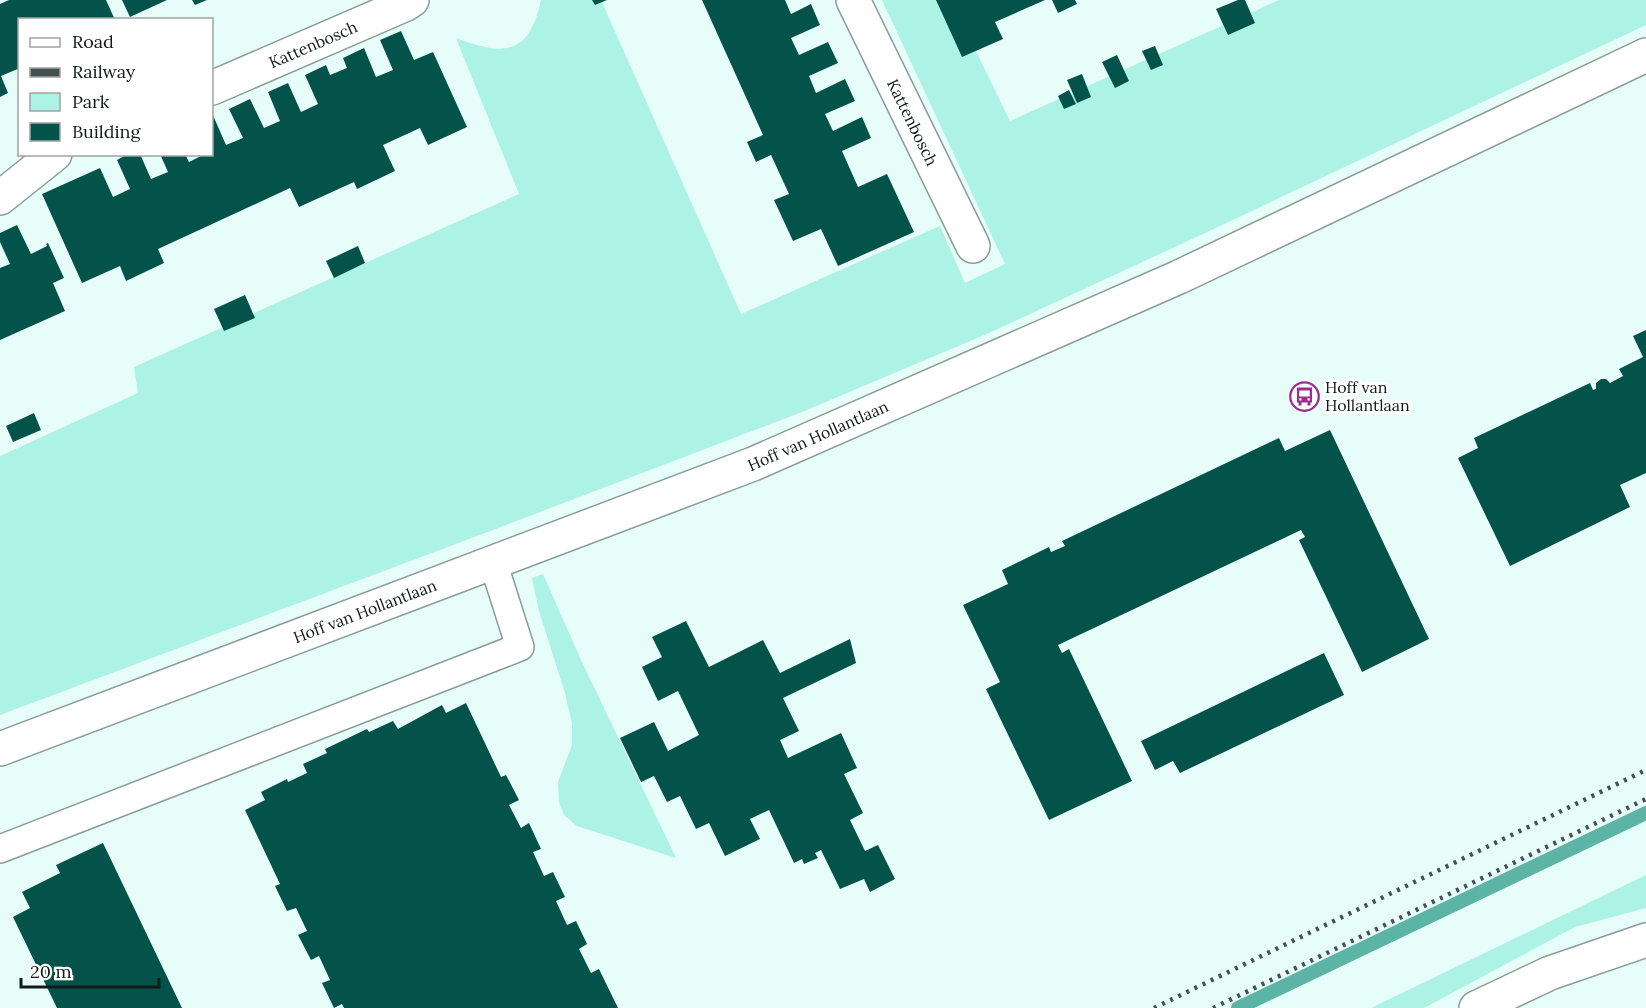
<svg xmlns="http://www.w3.org/2000/svg" width="1646" height="1008" font-family="Lora,serif">
  <style>
    .green { fill: #acf2e5 }
    .lines { fill: none; stroke-linecap: round; stroke-linejoin: round }
    .stream { stroke: #5cb4a6; stroke-width: 14 }
    .building { fill: #03534a }
    .service-casing { stroke: #899d99; stroke-width: 30 }
    .minor-casing { stroke: #899d99; stroke-width: 36 }
    .tertiary-casing { stroke: #899d99; stroke-width: 36 }
    .service { stroke: #fff; stroke-width: 27 }
    .minor { stroke: #fff; stroke-width: 33 }
    .tertiary { stroke: #fff; stroke-width: 33 }
    .rail { stroke: #45514e; stroke-width: 4.5; stroke-dasharray: 3 6; stroke-linecap: butt }
    .labels { text-anchor: middle; dominant-baseline: central; stroke-width: 6; stroke-linejoin: round; paint-order: stroke }
    .street-label { font-size: 16px; fill: #131b19; stroke: #fff }
    .poi-label { font-size: 16px; fill: #131b19; stroke: #fff; text-anchor: start }
  </style>
  <rect width="100%" height="100%" fill="#e7fdf9"/>
  <g class="green">
    <path d="M 541,0 L 601,0 L 741,314 L 940,226 L 965,283 L 1005,264 L 882,0 L 951,0 L 1010,121 L 1279,0 L 1646,0 L 1646,25 L 1205,233 L 989,333 L 802,412 L 477,536 L 0,715 L 0,456 L 138,393 L 134,367 L 519,194 L 456,38 C 504,56 529,56 541,0 Z"/>
    <polygon points="543,574 581,660 676,858 577,826 564,815 559,802 558,782 572,745 572,724 565,693 539,611 532,578"/>
    <polygon points="1646,875 1646,908 1575,927 1424,1008 1371,1008"/>
  </g>
  <g class="lines">
    <polyline class="stream" points="1238,1008 1646,813"/>
  </g>
  <g class="building">
    <polygon points="9,0 106,0 115,20 20,20 20,68 1,76 8,93 0,97 0,4"/>
    <polygon points="122,0 167,0 130,17"/>
    <polygon points="192,0 207,0 195,5"/>
    <polygon points="592,0 607,0 595,5"/>
    <polygon points="702,0 785,0 791,14 811,4 820,25 791,38 799,55 828,42 838,63 809,76 816,93 845,79 855,101 825,114 833,131 862,117 871,138 842,151 858,187 887,174 914,232 838,266 821,229 793,241 774,200 789,194 771,155 756,162 747,142 763,135"/>
    <polygon points="936,0 1045,0 995,22 1003,39 962,57"/>
    <polygon points="1052,0 1075,0 1077,4 1058,13"/>
    <polygon points="1238,0 1245,0 1255,23 1228,35 1216,9"/>
    <polygon points="401,31 414,60 433,52 467,127 428,145 420,128 383,145 395,171 357,189 354,182 299,207 290,188 158,249 164,263 126,281 120,266 82,283 42,194 100,168 113,197 130,189 117,160 128,154 140,154 151,179 168,172 160,154 185,154 189,162 205,154 212,154 212,113 226,145 243,138 229,109 250,99 264,128 280,121 268,92 288,83 301,112 318,104 305,75 326,65 330,75 347,68 343,58 364,48 376,77 393,70 380,40"/>
    <polygon points="1155,46 1163,65 1151,70 1142,51"/>
    <polygon points="1117,55 1129,81 1115,88 1102,62"/>
    <polygon points="1082,74 1091,97 1077,103 1067,80"/>
    <polygon points="1069,90 1076,104 1064,109 1058,96"/>
    <polygon points="17,225 31,254 47,246 46,244 48,243 64,278 53,283 65,311 0,340 0,268 10,264 0,242 0,233"/>
    <polygon points="358,246 365,263 334,278 326,261"/>
    <polygon points="245,295 255,318 224,331 214,309"/>
    <polygon points="1646,330 1646,473 1620,485 1630,507 1510,566 1458,458 1478,448 1474,438 1590,383 1593,390 1596,389 1596,383 1601,379 1606,379 1610,383 1623,376 1619,369 1643,357 1633,336"/>
    <polygon points="34,413 41,430 13,442 6,426"/>
    <polygon points="1330,430 1429,639 1362,672 1299,540 1305,537 1301,530 1058,645 1062,653 1069,649 1132,781 1049,820 986,689 1000,682 963,605 1008,584 1002,570 1049,547 1051,552 1065,546 1062,541 1279,438 1285,451"/>
    <polygon points="686,621 709,667 763,640 780,673 850,639 856,663 783,698 799,731 780,740 788,758 841,733 857,768 844,774 863,813 850,820 865,851 878,845 895,879 870,892 864,879 840,889 821,850 815,853 818,858 804,864 802,859 794,863 769,810 750,819 760,839 725,856 709,823 696,829 680,796 667,802 654,776 641,782 620,738 654,722 668,751 699,735 678,691 658,701 642,667 662,657 652,637"/>
    <polygon points="1324,653 1344,695 1180,773 1173,761 1155,770 1141,741"/>
    <polygon points="466,703 501,777 506,775 519,800 509,805 521,828 529,823 541,849 533,852 544,876 553,872 565,897 556,901 567,925 576,921 587,944 579,949 591,973 599,969 618,1008 344,1008 342,1004 334,1008 322,983 330,980 319,956 311,960 298,935 307,931 296,908 287,911 275,886 280,884 245,810 265,800 261,792 287,779 288,782 307,773 303,764 327,753 325,749 367,729 369,732 393,721 398,729 442,705 446,713"/>
    <polygon points="103,843 182,1008 57,1008 13,917 30,908 22,892 60,873 56,865"/>
  </g>
  <g class="lines">
    <defs>
      <polyline id="service" points="0,849 520,647 493,562"/>
      <g id="minor">
        <path id="s1" d="M 853,0 L 973,246"/>
        <path id="s2" d="M 212,88 L 406,4 L 412,0"/>
        <polyline points="0,198 55,154"/>
        <path id="s3" d="M 0,749 L 753,464 L 1179,277 L 1646,55"/>
      </g>
      <polyline id="tertiary" points="1476,1008 1550,973 1646,940"/>
    </defs>
    <use href="#service" class="service-casing"/>
    <use href="#minor" class="minor-casing"/>
    <use href="#tertiary" class="tertiary-casing"/>
    <use href="#service" class="service"/>
    <use href="#minor" class="minor"/>
    <use href="#tertiary" class="tertiary"/>
    <g class="rail">
      <polyline points="1154,1008 1646,770"/>
      <polyline points="1213,1008 1646,799"/>
    </g>
  </g>
  <defs>
    <symbol id="bus-ring" viewBox="-11 -11 22 22"><circle r="9.5" fill="#fff" stroke="#9b2f90" stroke-width="1.5"/><path d="M-5-6H5V4H4V6H2V4H-2V6H-4V4H-5ZM-3.5-4V0h7V-4ZM-3.5 1.2v1.5H-2V1.2ZM2 1.2v1.5H3.5V1.2Z" fill="#9b2f90"/></symbol>
  </defs>
  <g fill-rule="evenodd">
    <use href="#bus-ring" x="1288" y="380" width="33" height="33"/>
  </g>
  <g class="labels">
    <g class="street-label">
      <text stroke="none"><textPath href="#s2" startOffset="110">Kattenbosch</textPath></text>
      <text stroke="none"><textPath href="#s1" startOffset="136">Kattenbosch</textPath></text>
      <text stroke="none"><textPath href="#s3" startOffset="876">Hoff van Hollantlaan</textPath></text>
      <text stroke="none"><textPath href="#s3" startOffset="390">Hoff van Hollantlaan</textPath></text>
    </g>
    <g class="poi-label">
      <text x="1325" y="387">Hoff van<tspan x="1325" dy="18">Hollantlaan</tspan></text>
    </g>
  </g>
  <rect x="18" y="18" width="195" height="138" fill="#ffffff" stroke="#a1a4a3" stroke-width="1.5"/>
  <rect x="30" y="38" width="30" height="9" fill="#ffffff" stroke="#a1a4a3" stroke-width="1.5"/>
  <text x="72" y="48" font-size="18" fill="#131b19">Road</text>
  <rect x="30" y="68" width="30" height="9" fill="#45514e" stroke="#a1a4a3" stroke-width="1.5"/>
  <text x="72" y="78" font-size="18" fill="#131b19">Railway</text>
  <rect x="30" y="93" width="30" height="18" fill="#acf2e5" stroke="#a1a4a3" stroke-width="1.5"/>
  <text x="72" y="108" font-size="18" fill="#131b19">Park</text>
  <rect x="30" y="123" width="30" height="18" fill="#03534a" stroke="#a1a4a3" stroke-width="1.5"/>
  <text x="72" y="138" font-size="18" fill="#131b19">Building</text>
  <path d="M21 978v9h138v-9" fill="none" stroke="#131b19" stroke-width="3"/>
  <text x="30" y="978" font-size="18" fill="#131b19" stroke="#ffffff" stroke-width="4.5" paint-order="stroke">20 m</text>
</svg>
